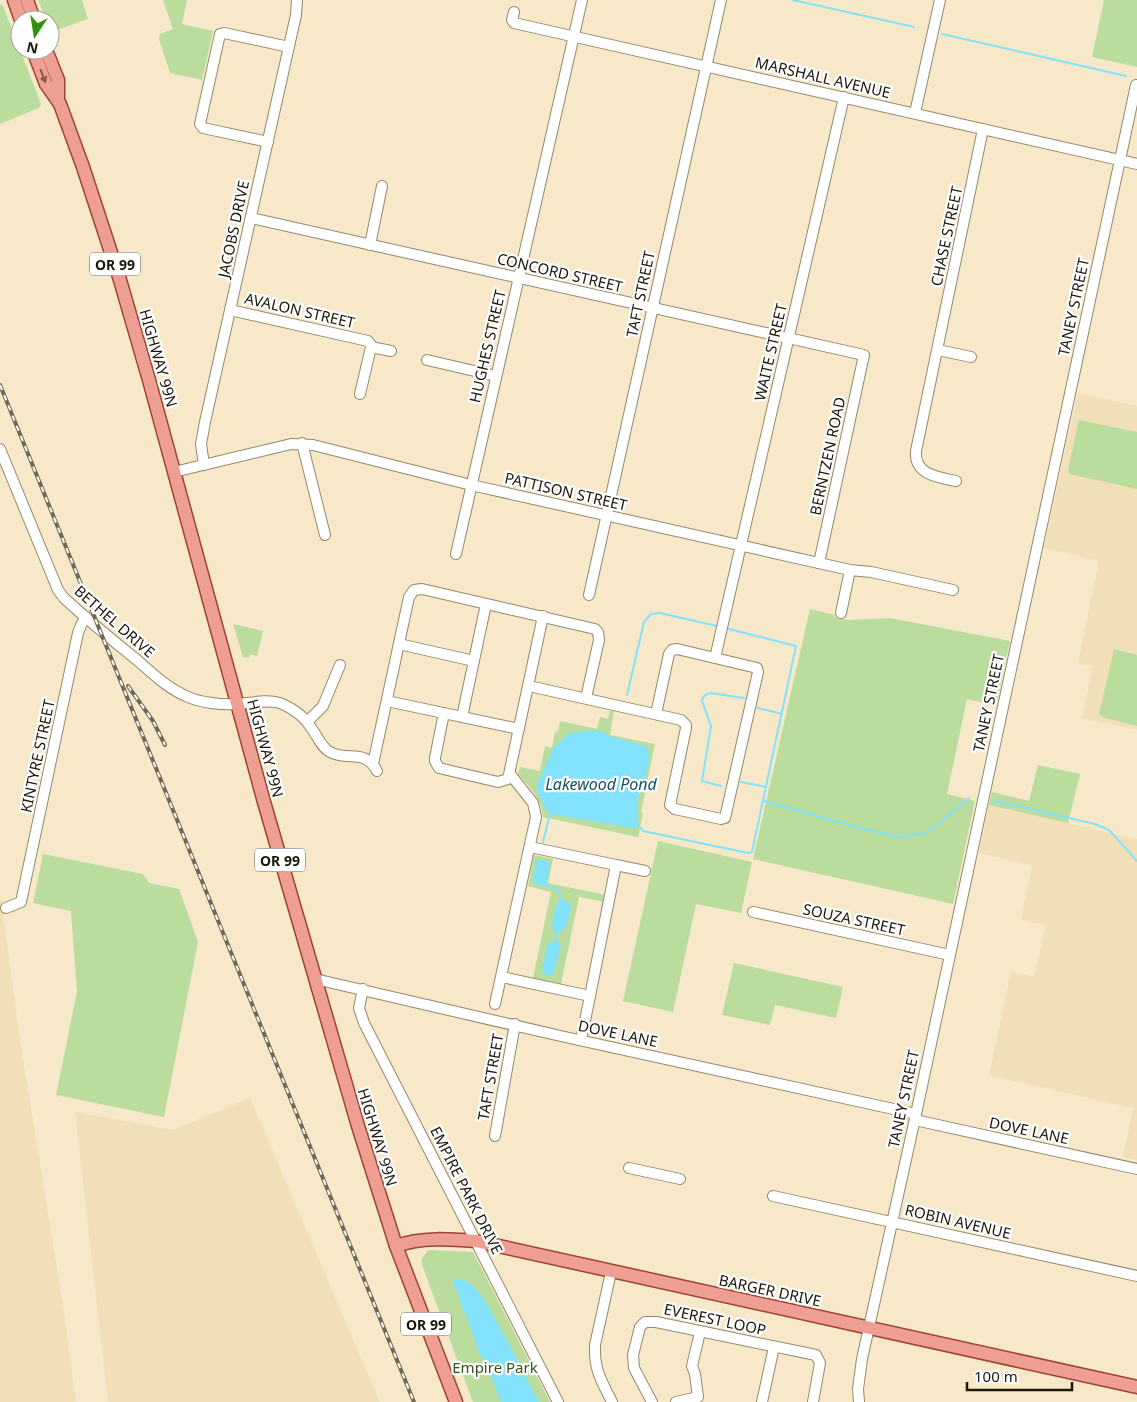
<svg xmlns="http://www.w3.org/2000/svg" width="1137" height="1402" font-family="'Noto Sans',sans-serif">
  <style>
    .built { fill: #f1dfb8 }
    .green { fill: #badd9e }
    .water { fill: #83e2fc }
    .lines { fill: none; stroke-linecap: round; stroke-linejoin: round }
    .stream { stroke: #83e2fc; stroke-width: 2 }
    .minor-casing { stroke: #95886a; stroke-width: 12 }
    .major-casing { stroke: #9d4434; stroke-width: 15 }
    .minor { stroke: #fff; stroke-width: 10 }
    .major { stroke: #ee9e92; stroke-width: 12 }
    .rail-casing { stroke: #716854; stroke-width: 4 }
    .rail { stroke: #fff; stroke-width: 2; stroke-dasharray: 5.5; stroke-linecap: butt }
    .oneway { fill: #845a4e }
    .labels { text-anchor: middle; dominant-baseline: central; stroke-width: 4.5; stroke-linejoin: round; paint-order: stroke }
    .shield { fill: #fff; stroke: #5f5c54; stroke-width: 1 }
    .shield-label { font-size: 14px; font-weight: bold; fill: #1b160a }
    .street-label { font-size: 15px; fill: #1b160a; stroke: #fff }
    .park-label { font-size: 15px; fill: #365319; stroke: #fff }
    .water-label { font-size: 16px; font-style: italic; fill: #19505e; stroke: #fff }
  </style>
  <rect width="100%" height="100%" fill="#f6e8c8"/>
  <g class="built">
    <polygon points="1078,393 1137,406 1137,730 1082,718 1093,666 1078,663 1099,561 1044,548"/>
    <polygon points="989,805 1137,839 1137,1160 1123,1157 1133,1108 989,1075 1011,972 1034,977 1046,925 1021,920 1032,865 979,853"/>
    <polygon points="0,892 20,1040 64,1312 76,1402 0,1402"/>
    <polygon points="250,1098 380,1402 108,1402 75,1112 173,1130"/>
  </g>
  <g class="green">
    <polygon points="38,0 82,0 88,19 51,32 50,20 46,20"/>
    <polygon points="163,0 187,0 182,24 213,31 202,80 170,73 159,39 160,34 173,29"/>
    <polygon points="1104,0 1137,0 1137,67 1092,57"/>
    <polygon points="0,4 3,6 41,104 39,108 0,124"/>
    <polygon points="1079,420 1137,432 1137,489 1069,474 1068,470"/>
    <polygon points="810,609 835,615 834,617 847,620 890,618 1010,641 996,706 967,699 947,794 975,801 953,904 753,859"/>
    <polygon points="233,624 263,631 257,656 250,654 249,658 243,657"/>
    <polygon points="1114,649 1137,655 1137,726 1105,718 1099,714"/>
    <path d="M 610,711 L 614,711 L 610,735 L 655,744 L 641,812 L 643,813 L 638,837 L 543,817 C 541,798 531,788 518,774 L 520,767 L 540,771 L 545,746 L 552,748 L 555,731 L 558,732 L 560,721 L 597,729 L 600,717 L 608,719 Z"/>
    <polygon points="1038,765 1080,774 1068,823 989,805 992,792 1029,801"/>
    <polygon points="658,841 752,862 741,913 696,904 673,1012 623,1001"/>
    <polygon points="43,854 143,874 149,883 179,889 198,942 164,1117 56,1095 77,992 71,911 33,903"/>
    <polygon points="534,855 553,859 548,883 606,895 605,902 579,897 561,984 533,978 551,892 528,886"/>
    <polygon points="734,963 843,987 836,1018 775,1005 770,1025 722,1015"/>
    <polygon points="428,1250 473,1252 550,1402 473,1402 422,1265 422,1259"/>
  </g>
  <g class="water">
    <path d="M 596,730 C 603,731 606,734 611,736 C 623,741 636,742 647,747 C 655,765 638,787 637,805 C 636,814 641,817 636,827 L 633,828 L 550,814 L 547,812 L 537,791 L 538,783 L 553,748 L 570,733 Z"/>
    <path d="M 539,859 L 550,862 L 547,884 L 558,888 L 563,900 L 571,904 C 571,913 567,930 559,932 L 556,941 L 561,945 L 553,976 L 544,974 L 542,969 L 548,943 L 554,941 L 556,933 L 552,928 L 555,908 L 560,899 L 556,889 L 537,885 L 533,881 L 536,861 Z"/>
    <polygon points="455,1279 462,1279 471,1284 482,1296 506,1338 539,1402 501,1402 485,1361 479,1353 466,1315 460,1302 459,1294 453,1285 453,1281"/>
  </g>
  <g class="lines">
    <g class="stream">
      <polyline points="793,0 914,27"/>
      <polyline points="942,34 1126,76"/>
      <polyline points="627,695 644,622 651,614 660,613 717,626"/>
      <polyline points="758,708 782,714"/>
      <polyline points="741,782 766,787"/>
      <path d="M 721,786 L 702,781 L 711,726 L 702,701 C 703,696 706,694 710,693 L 744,698"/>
      <polyline points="764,801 856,827 899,837 925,833 933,828 969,798"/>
      <polyline points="994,801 1095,824 1109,830 1137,861"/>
      <polyline points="638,825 643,831 748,853 752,852 796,646 725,628"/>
      <polyline points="543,842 550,814"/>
    </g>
    <defs>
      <g id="minor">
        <polyline points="514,12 512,20 514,23 1137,164"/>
        <polyline points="915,113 940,0"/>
        <polyline points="268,142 203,128 200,124 220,34 224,33 289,47"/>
        <polyline points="251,218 864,355 819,563"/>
        <polyline points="370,245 382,186"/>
        <polyline points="230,310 368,341 371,345 371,347 360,394"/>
        <polyline points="371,347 391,351"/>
        <polyline points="938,350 971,357"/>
        <polyline points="427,360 496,376"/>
        <polyline points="302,443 325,535"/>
        <path d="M 0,449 L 58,590 L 64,598 C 88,620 112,640 137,660 C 152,673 167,688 186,696 C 200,703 222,705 238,704 C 252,703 265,699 280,703 C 292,708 305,717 312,729 C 318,737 321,747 330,752 C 348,762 365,748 377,771"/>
        <polyline points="204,465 201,444 205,422 296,15 297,0"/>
        <polyline points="174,472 291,444 313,445 471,485 850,570 871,572 953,590"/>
        <path d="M 956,481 C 938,477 914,475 916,451 L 983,129"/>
        <polyline points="456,554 582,0"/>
        <polyline points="589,595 721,0"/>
        <polyline points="841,613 850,570"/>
        <polyline points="399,644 474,661"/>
        <polyline points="715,658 844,97"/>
        <polyline points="529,686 681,720 686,725 686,728 670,805 675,809 721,819 725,818 758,672 757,668 677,649 672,650 669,654 656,714"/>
        <polyline points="387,701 519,729"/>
        <polyline points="444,713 435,758 435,761 439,768 498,782 508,779 543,616"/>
        <polyline points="462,717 486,604"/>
        <polyline points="307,722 323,706 340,665"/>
        <polyline points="373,764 409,597 414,590 422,589 595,629 598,632 599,640 586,698"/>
        <polyline points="616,865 645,871"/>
        <polyline points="6,908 21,902 78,633 81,625 86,617"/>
        <polyline points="753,912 950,955"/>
        <polyline points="502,977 590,996 616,865 530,847"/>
        <polyline points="315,979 565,1037 916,1114"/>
        <polyline points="363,989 359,1008 364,1023 558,1402"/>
        <polyline points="495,1004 536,817 533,803 510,774"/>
        <polyline points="581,1040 590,996"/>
        <polyline points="915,1120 1137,1169"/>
        <polyline points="495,1136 515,1024"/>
        <polyline points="629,1168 680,1179"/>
        <polyline points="773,1196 1137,1276"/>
        <path d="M 611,1272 L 595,1345 C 594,1370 601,1380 612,1402"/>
        <polyline points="652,1402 634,1368 633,1355 640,1327 645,1322 656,1322 816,1355 820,1363 813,1402"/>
        <polyline points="676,1402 698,1397 695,1374 692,1366 700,1332"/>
        <polyline points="762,1402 774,1347"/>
        <polyline points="859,1402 858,1389 862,1359 916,1114 1136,85"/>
      </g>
      <g id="major">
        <polyline points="14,0 21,20"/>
        <polyline points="27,0 34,20"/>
        <polyline points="33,50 46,84 60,104 83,167 120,280 149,380 264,802 358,1126 396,1246 456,1402"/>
        <polyline points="46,50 58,80 58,99"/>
        <path d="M 396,1246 C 422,1237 449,1239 476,1241 L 1137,1387"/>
      </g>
    </defs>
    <use href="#minor" class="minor-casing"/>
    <use href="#major" class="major-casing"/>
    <use href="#minor" class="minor"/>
    <use href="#major" class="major"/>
    <defs>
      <g id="rail">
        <polyline points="0,385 414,1402"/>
        <polyline points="128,686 153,721 165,745"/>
      </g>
    </defs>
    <use href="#rail" class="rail-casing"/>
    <use href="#rail" class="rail"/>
  </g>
  <defs><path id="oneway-solid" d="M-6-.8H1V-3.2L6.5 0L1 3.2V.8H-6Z" transform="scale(1.25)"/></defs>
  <use class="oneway" href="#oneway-solid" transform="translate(43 76) rotate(69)"/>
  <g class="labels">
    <g class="shield">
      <rect x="90" y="252.5" width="50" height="23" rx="4"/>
      <rect x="255" y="848.5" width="50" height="23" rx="4"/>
      <rect x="401" y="1312.5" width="50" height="23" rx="4"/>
    </g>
    <g class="shield-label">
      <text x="115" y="264">OR 99</text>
      <text x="280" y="860">OR 99</text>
      <text x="426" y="1324">OR 99</text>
    </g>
    <g class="street-label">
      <text transform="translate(823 77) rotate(13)">MARSHALL AVENUE</text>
      <text transform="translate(233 229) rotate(-78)">JACOBS DRIVE</text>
      <text transform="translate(946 236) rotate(-78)">CHASE STREET</text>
      <text transform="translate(560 272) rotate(13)">CONCORD STREET</text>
      <text transform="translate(640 294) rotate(-78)">TAFT STREET</text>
      <text transform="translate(1073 307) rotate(-78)">TANEY STREET</text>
      <text transform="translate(300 310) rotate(13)">AVALON STREET</text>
      <text transform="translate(487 346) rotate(-77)">HUGHES STREET</text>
      <text transform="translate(770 352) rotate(-77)">WAITE STREET</text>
      <text transform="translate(159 358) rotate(74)">HIGHWAY 99N</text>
      <text transform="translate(827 456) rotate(-78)">BERNTZEN ROAD</text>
      <text transform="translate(566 491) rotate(13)">PATTISON STREET</text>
      <text transform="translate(115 621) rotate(41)">BETHEL DRIVE</text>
      <text transform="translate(988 703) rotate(-78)">TANEY STREET</text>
      <text transform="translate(266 748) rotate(75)">HIGHWAY 99N</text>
      <text transform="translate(37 756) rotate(-78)">KINTYRE STREET</text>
      <text transform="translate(854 919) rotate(12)">SOUZA STREET</text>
      <text transform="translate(618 1033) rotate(12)">DOVE LANE</text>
      <text transform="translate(490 1077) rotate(-80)">TAFT STREET</text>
      <text transform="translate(903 1099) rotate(-78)">TANEY STREET</text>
      <text transform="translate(1029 1130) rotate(12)">DOVE LANE</text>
      <text transform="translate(378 1137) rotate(73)">HIGHWAY 99N</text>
      <text transform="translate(467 1190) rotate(63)">EMPIRE PARK DRIVE</text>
      <text transform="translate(958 1221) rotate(13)">ROBIN AVENUE</text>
      <text transform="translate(770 1290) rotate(12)">BARGER DRIVE</text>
      <text transform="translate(715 1319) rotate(12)">EVEREST LOOP</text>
    </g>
    <g class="park-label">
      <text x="495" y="1367">Empire Park</text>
    </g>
    <g class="water-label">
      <text x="601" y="784">Lakewood Pond</text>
    </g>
  </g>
  <g transform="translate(35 35) rotate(192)"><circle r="24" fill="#ffffff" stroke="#a4a29d"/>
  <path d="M0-4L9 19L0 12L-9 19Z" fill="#2f910c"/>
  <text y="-8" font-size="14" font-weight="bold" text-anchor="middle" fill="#1b160a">N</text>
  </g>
  <path d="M967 1382v8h105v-8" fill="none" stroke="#1b160a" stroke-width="2.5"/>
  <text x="974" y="1382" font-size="15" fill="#1b160a" stroke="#ffffff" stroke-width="4" paint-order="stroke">100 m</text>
</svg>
